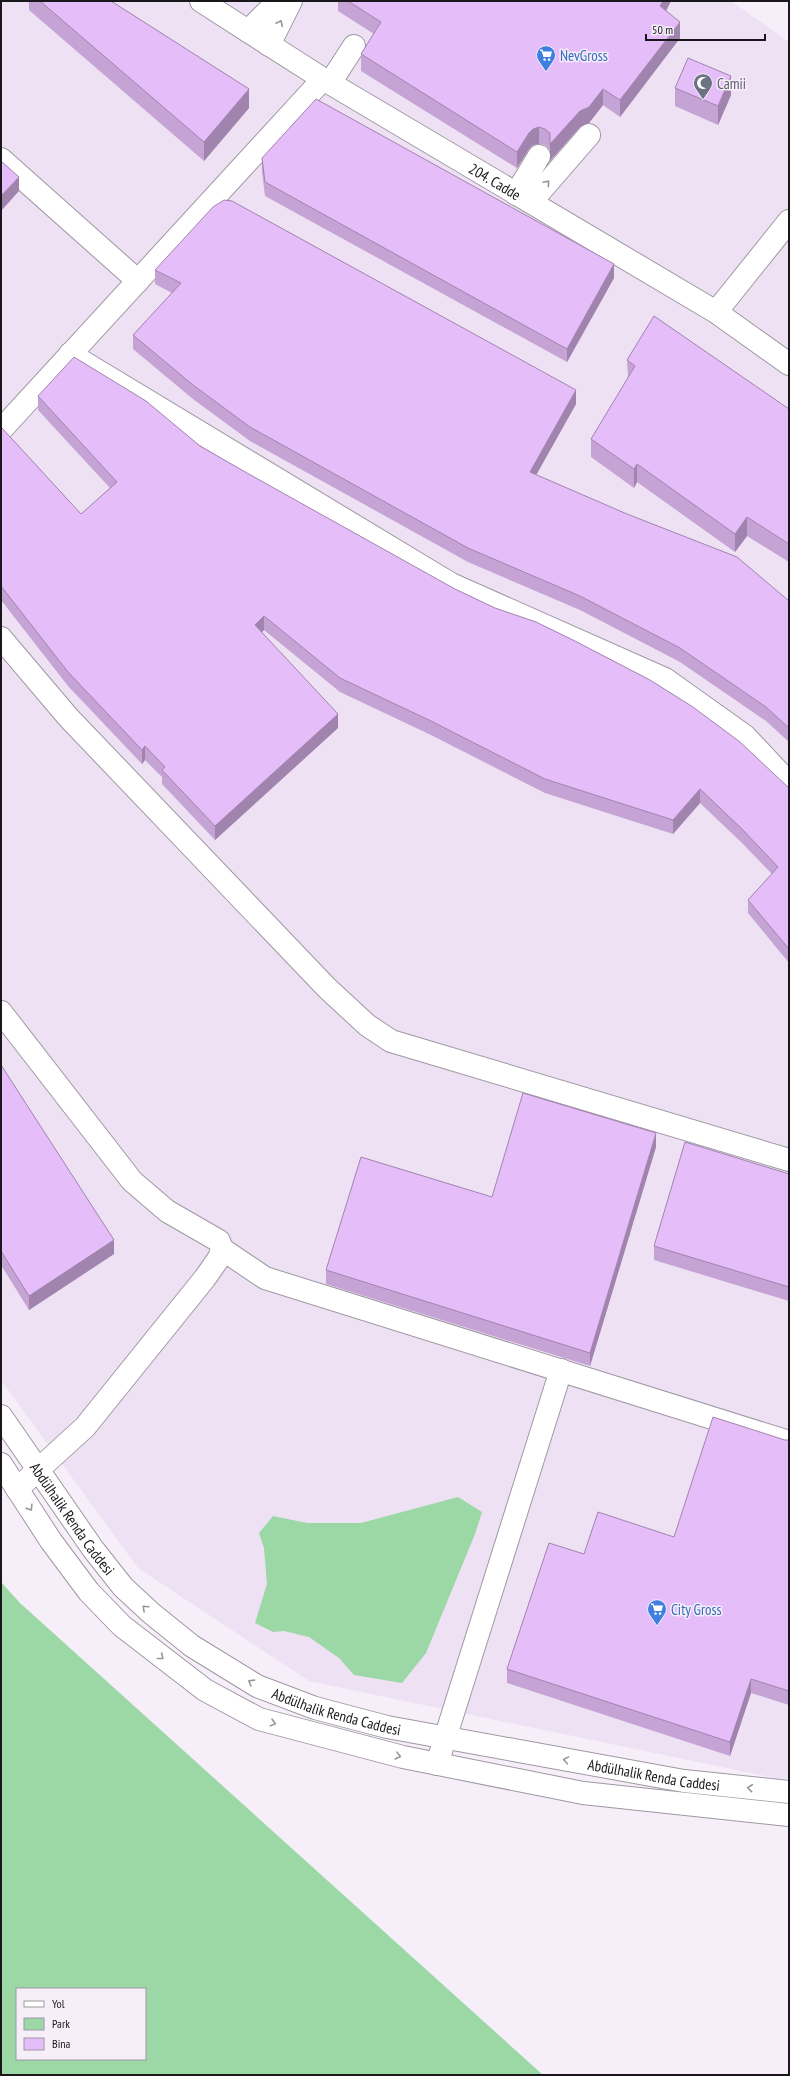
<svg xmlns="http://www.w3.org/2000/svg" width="790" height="2076" font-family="'PT Sans Narrow',sans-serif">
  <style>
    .built { fill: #ede1f3 }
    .green { fill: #9cd7a6; fill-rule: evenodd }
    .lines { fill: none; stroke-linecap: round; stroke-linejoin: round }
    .minor-casing { stroke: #9f98a2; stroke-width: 24 }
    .major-casing { stroke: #9f98a2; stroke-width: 24 }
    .minor { stroke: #fff; stroke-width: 22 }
    .major { stroke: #fff; stroke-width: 22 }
    .wall { fill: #c5a3d5 }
    .shaded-wall { fill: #a084ae }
    .building { fill: #e5bdf8; stroke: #a084ae }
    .oneway { stroke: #989798 }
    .labels { text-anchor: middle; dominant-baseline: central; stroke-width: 3; stroke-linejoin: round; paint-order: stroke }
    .shop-label { font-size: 15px; fill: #366cbe; stroke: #f6eef9; text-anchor: start }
    .worship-label { font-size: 15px; fill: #5b616d; stroke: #f6eef9; text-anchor: start }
    .street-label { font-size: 15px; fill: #19171b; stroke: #f6eef9 }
  </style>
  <rect width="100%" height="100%" fill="#f6eef9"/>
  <polygon class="built" points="1,1 731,1 789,42 789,1778 779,1779 309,1681 138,1568 1,1380"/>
  <g class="green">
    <polygon points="458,1497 482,1512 475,1534 426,1653 402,1683 354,1675 339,1658 309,1637 284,1631 273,1632 255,1623 267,1584 264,1548 259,1533 273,1516 307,1523 361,1523"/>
    <path d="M 1,1582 L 20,1603 L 543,2075 L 1,2075 ZM 17,1989 L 145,1989 L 145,2059 L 17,2059 Z"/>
  </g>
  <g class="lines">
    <defs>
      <g id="minor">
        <path id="s1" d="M 201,1 L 323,79 L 716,312 L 789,364"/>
        <polyline points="248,31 278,1"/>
        <polyline points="269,45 291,1"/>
        <polyline points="330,83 354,46"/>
        <polyline points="1,159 138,281"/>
        <polyline points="516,194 539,156"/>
        <polyline points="531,202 589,135"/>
        <polyline points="716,312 789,221"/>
        <polyline points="70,354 451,584 665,679 745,736 789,783"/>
        <polyline points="1,430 323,79"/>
        <polyline points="1,638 68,717 327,988 367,1025 391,1041 789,1160"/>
        <polyline points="1,1012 132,1181 167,1211 219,1241 222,1249 219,1258 205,1278 85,1427 17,1489"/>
        <polyline points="222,1249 265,1278 789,1442"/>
        <polyline points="437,1764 561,1370"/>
      </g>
      <g id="major">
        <path id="s2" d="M 1,1416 L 93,1549 L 123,1587 L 151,1613 L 192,1646 L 257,1686 L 315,1708 L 387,1727 L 684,1781 L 789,1792"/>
        <polyline points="1,1464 51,1541 89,1592 122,1626 205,1690 259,1719 403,1757 583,1793 789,1815"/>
      </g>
    </defs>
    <use href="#minor" class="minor-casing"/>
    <use href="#major" class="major-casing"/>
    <use href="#minor" class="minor"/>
    <use href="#major" class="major"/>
  </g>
  <g class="wall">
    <polygon points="29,1 111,1 249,108 204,161 29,10"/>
    <polygon points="338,1 671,1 666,11 680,38 620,117 603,105 589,123 580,127 550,161 550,150 545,145 539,144 533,145 529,149 517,168 361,71 361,54 374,34 338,11"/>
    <polygon points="675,88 731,95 718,125 675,106"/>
    <polygon points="262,158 614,278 567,362 265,196 262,172"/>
    <polygon points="155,270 576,404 536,475 789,601 789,742 766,721 680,662 580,610 468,562 250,441 193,399 133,349 133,335 172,293 155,284"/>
    <polygon points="627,360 789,409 789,562 747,536 735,552 637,482 634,488 591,457 591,439 628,378"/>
    <polygon points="38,396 200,446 789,788 789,963 748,913 748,900 772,874 742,843 700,803 673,834 545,793 431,735 340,692 264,630 262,632 338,728 215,840 162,784 162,777 145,760 142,764 68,686 1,600 1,428 81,514 110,488 38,410"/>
    <polygon points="1,1065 114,1254 29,1310 1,1265"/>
    <polygon points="656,1147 590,1366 326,1284 326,1270 492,1197"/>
    <polygon points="789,1174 789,1301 654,1260 654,1246"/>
    <polygon points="789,1440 789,1705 751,1693 730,1756 507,1683 507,1669 584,1554 674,1537"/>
  </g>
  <g class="shaded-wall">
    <polygon points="663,1 671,1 660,22 660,6"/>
    <polygon points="680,22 680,38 620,117 620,100"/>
    <polygon points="731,76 731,95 718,125 718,106"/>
    <polygon points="249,89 249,108 204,161 204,142"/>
    <polygon points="603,89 603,105 589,123 580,127 550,161 550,144 580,111"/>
    <polygon points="539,127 539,144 533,145 529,149 517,168 517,152 529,133 533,129"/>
    <polygon points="19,177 19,191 1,211 1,196"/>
    <polygon points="614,264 614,278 567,362 567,349"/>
    <polygon points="576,390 576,404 530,486 530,472"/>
    <polygon points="637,464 637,482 634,488 634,469"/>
    <polygon points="747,517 747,536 735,552 735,534"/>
    <polygon points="264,616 264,630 255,639 255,625"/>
    <polygon points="338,714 338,728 215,840 215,826"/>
    <polygon points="145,746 145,760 142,764 142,750"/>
    <polygon points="700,789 700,803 673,834 673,820"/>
    <polygon points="656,1133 656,1147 590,1366 590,1353"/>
    <polygon points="114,1240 114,1254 29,1310 29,1296"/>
    <polygon points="751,1679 751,1693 730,1756 730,1742"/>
  </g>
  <g class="building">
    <polygon points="40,1 111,1 249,89 204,142"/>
    <polygon points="348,1 663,1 660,6 680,22 620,100 603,89 589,107 580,111 550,144 550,133 545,129 539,127 533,129 529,133 517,152 361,54 381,22"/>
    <polygon points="688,58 731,76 718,106 675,88"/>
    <polygon points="316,99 614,264 567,349 265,182 262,158"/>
    <polygon points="1,161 19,177 1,196"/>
    <polygon points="224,200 232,201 576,390 530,472 627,514 737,557 789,601 789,728 766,707 680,648 580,596 468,548 250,427 193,385 133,335 181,283 155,270 213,207"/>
    <polygon points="654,316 789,409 789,544 747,517 735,534 637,464 634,469 591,439 635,366 627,360"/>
    <polygon points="74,357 146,401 200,446 247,473 455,589 495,608 536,622 573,640 650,680 693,707 740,742 789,788 789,949 748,900 778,867 742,829 700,789 673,820 545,779 431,721 340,678 264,616 255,625 338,714 215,826 162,770 165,767 145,746 142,750 68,672 1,586 1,428 2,428 81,514 117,482 38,396"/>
    <polygon points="1,1065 114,1240 29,1296 1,1251"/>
    <polygon points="523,1093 656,1133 590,1353 326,1270 361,1157 492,1197"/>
    <polygon points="685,1142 789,1174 789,1287 654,1246"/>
    <polygon points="713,1417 785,1440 789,1440 789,1691 751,1679 730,1742 507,1669 549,1543 584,1554 598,1512 674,1537"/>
  </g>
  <defs><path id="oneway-chevron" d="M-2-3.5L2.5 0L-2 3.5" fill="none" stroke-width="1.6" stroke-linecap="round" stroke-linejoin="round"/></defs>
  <g class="oneway">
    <use href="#oneway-chevron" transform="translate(280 23) rotate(-64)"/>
    <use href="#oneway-chevron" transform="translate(547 183) rotate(-49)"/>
    <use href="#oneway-chevron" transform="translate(30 1508) rotate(57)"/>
    <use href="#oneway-chevron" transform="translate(145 1608) rotate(-137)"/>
    <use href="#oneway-chevron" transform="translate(161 1657) rotate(39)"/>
    <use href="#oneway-chevron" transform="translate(251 1682) rotate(-148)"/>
    <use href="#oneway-chevron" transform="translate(273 1723) rotate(15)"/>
    <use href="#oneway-chevron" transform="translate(398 1756) rotate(14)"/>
    <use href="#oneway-chevron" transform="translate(566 1760) rotate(-170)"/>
    <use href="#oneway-chevron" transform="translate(750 1788) rotate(-174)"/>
  </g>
  <defs>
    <symbol id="supermarket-pin" viewBox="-11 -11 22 30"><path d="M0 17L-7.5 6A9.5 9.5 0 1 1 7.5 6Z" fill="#3f7fe0" stroke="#f6eef9"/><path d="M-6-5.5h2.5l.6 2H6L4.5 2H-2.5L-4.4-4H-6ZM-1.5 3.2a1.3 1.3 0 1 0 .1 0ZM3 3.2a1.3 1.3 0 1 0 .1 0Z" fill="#fff"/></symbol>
    <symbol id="mosque-pin" viewBox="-11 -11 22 30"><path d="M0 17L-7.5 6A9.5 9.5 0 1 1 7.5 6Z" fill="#6b7280" stroke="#f6eef9"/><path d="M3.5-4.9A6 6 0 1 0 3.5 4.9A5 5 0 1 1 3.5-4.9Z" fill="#fff"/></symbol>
  </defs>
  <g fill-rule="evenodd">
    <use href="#supermarket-pin" x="535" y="44" width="22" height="30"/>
    <use href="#mosque-pin" x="692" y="72" width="22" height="30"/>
    <use href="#supermarket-pin" x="646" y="1598" width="22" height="30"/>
  </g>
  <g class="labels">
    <g class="shop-label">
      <text x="560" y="55">NevGross</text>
      <text x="671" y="1609">City Gross</text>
    </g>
    <g class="worship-label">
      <text x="717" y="83">Camii</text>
    </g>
    <g class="street-label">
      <text stroke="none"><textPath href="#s1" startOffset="345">204. Cadde</textPath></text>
      <text stroke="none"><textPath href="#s2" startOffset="125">Abdülhalik Renda Caddesi</textPath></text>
      <text stroke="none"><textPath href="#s2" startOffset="461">Abdülhalik Renda Caddesi</textPath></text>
      <text stroke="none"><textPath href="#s2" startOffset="785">Abdülhalik Renda Caddesi</textPath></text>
    </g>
  </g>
  <rect width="790" height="2076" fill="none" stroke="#19171b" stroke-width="4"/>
  <rect x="16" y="1988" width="130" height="72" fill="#f6eef9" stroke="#9e98a0"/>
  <rect x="24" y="2001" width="20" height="6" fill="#ffffff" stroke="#9e98a0"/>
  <text x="52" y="2008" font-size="12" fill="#19171b">Yol</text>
  <rect x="24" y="2018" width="20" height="12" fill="#9cd7a6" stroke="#9e98a0"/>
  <text x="52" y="2028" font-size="12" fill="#19171b">Park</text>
  <rect x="24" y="2038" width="20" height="12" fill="#e5bdf8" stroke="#9e98a0"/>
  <text x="52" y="2048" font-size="12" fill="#19171b">Bina</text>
  <path d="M646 34v6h119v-6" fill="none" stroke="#19171b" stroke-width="2"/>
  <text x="652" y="34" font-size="12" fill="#19171b" stroke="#f6eef9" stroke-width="3" paint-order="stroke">50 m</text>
</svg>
